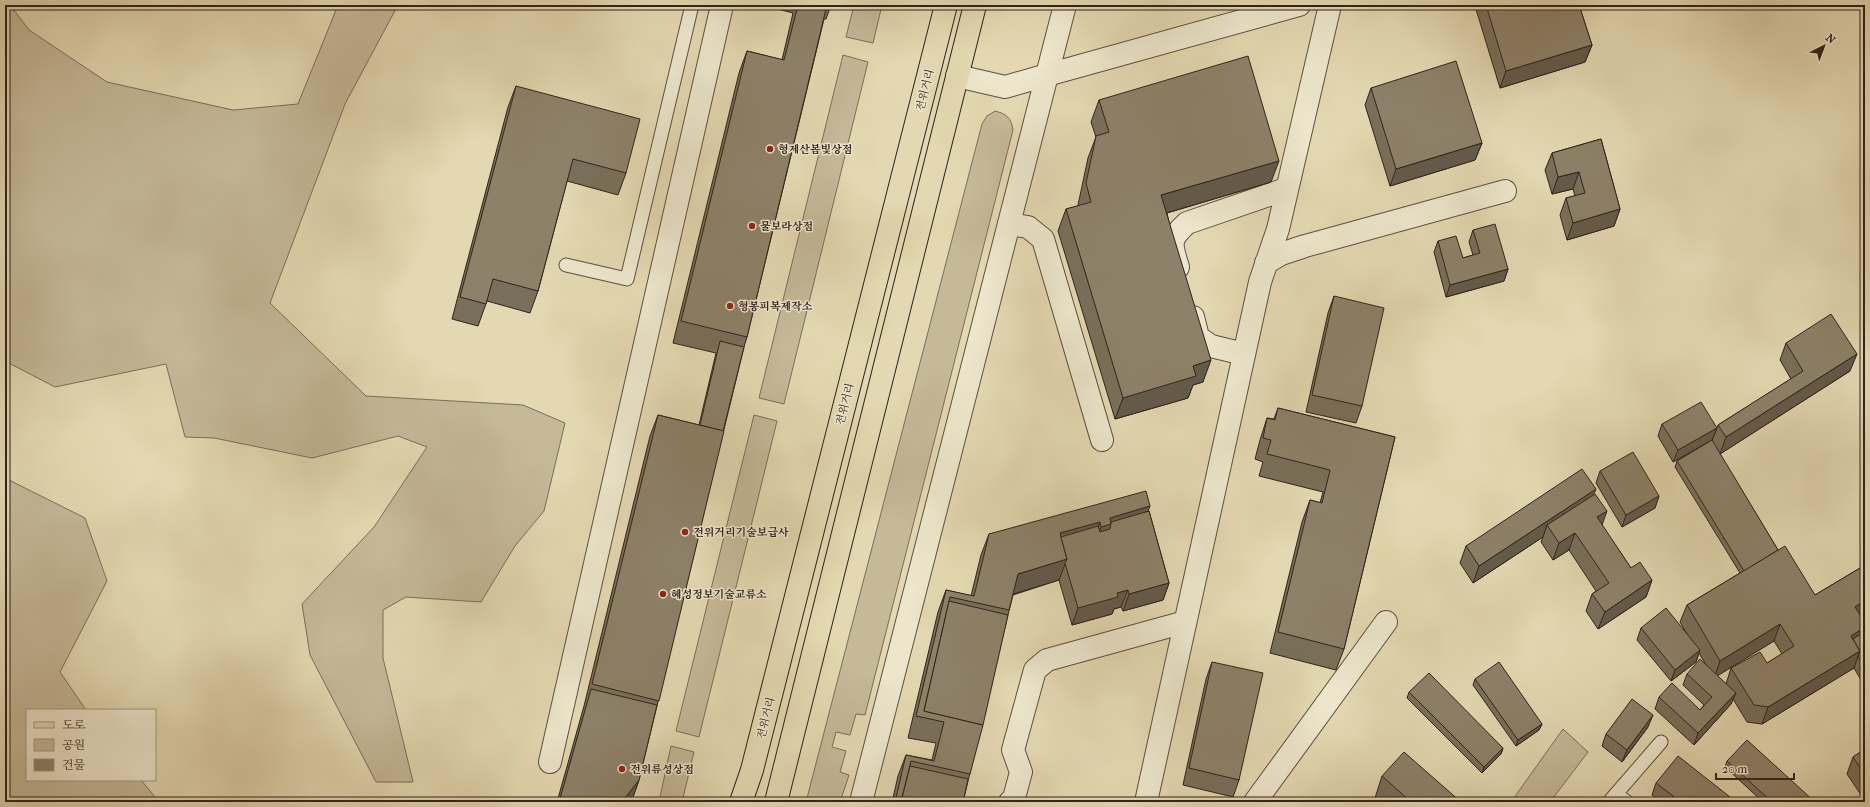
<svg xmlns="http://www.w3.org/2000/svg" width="1870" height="807" font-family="'IM FELL French Canon','Noto Serif KR',serif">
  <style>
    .green { fill: #c5b998; stroke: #7a6e5a }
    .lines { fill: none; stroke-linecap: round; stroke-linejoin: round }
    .lane-casing { stroke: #5d5040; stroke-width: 15 }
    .street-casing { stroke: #5d5040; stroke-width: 24 }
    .primary-casing { stroke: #30231b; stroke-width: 24 }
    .lane { stroke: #ede6cc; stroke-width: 13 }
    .street { stroke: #ede6cc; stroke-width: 22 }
    .primary { stroke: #e3d8b1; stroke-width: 22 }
    .wall { fill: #796f5a; stroke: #30231b; fill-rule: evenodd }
    .shaded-wall { fill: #635a4a; stroke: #30231b }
    .building { fill: #8d8169; stroke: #30231b }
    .poi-dot { fill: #8f2418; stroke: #ede6cc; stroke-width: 1.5 }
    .labels { text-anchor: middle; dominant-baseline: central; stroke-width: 3; stroke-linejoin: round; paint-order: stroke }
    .street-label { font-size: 11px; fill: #30231b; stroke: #ede6cc }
    .poi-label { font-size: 11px; font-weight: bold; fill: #30231b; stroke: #ede6cc; text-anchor: start }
  </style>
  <rect width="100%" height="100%" fill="#e3d8b1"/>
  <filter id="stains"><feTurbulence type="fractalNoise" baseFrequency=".005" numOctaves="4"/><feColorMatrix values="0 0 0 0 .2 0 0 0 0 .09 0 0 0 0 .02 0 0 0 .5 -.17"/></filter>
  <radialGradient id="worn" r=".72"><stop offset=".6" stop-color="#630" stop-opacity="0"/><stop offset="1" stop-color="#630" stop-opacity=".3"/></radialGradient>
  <g class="green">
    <polygon points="5,5 10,5 29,30 107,82 233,110 298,104 338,5 398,5 345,104 270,303 366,396 523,405 565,423 544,511 515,546 481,602 406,597 383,610 383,658 413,782 376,782 310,655 302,604 374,527 427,447 398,436 312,458 214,438 185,437 166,364 55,387 5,361"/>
    <polygon points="854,5 882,5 873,43 846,37"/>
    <polygon points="843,55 868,62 784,404 759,398"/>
    <path d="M 995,111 C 1007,114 1011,118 1013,130 L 865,715 L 856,714 L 850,735 L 836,732 L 832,747 L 846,751 L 840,772 L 849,775 L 840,802 L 806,802 L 982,124 L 987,116 Z"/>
    <polygon points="754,415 777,421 699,737 676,731"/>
    <polygon points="5,478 85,518 107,581 60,672 86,710 27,710 27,780 141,780 159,802 5,802"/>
    <polygon points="1563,729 1588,752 1550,802 1511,802"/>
    <polygon points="671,746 694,752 682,802 659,802"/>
  </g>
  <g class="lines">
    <defs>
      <g id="lane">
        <polyline points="566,265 627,279 692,5"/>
        <polyline points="1616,794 1627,802"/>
        <polyline points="1609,802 1661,742"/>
      </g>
      <g id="street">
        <polyline points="1065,5 1047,75 1299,5"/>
        <polyline points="1009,224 1028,227 1043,239 1102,440"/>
        <polyline points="1266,263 1281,254 1305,246 1505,191"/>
        <path d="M 1178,267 C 1171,244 1168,240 1187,223 L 1286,189"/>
        <polyline points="1193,317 1198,337 1211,346 1244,354"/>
        <polyline points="550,762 722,5"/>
        <polyline points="861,802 1047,75 1005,87 957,76"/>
        <polyline points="1010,802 1014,798 1021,772 1013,750 1035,670 1047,660 1185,622"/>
        <polyline points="1146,802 1260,282 1278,229 1330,5"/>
        <polyline points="1255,802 1386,622"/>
      </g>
      <g id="primary">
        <polyline points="741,802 752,770 946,5"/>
        <polyline points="776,802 975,5"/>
      </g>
    </defs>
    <use href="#lane" class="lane-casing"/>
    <use href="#street" class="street-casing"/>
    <use href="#primary" class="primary-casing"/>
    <use href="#lane" class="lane"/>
    <use href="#street" class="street"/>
    <use href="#primary" class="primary"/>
  </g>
  <g class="wall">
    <polygon points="770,5 831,5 826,19 824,19 747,337 744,347 639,780 633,797 629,802 557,802 584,706 650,436 658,415 699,425 716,353 673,343 739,73 747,51 782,60 793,13 770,7"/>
    <polygon points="1475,5 1579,5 1592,45 1585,62 1500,88 1475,6"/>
    <polygon points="516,86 626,173 618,195 567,181 538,291 530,313 487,301 478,326 452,319 508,107"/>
    <polygon points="1371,88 1482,143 1475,160 1390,186 1365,105"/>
    <polygon points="1099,100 1271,182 1167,213 1203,382 1193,385 1188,398 1115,419 1058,231 1066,209 1078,206 1078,205 1088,158 1096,137 1091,122"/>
    <polygon points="1601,139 1620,209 1614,226 1567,240 1560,215 1566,198 1575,196 1573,189 1552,194 1545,170 1552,153"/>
    <polygon points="1473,230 1508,269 1504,281 1446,297 1434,252 1438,241 1463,258 1473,255 1469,242"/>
    <polygon points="1334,296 1362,406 1356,423 1306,412 1328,313"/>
    <path d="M 1786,343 L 1850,371 L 1720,454 L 1778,550 L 1815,595 L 1865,565 L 1865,613 L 1861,616 L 1865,623 L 1865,684 L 1864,685 L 1854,668 L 1762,724 L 1747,722 L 1733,699 L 1731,704 L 1694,745 L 1655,709 L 1659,697 L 1700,710 L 1704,705 L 1683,685 L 1687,674 L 1706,665 L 1699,653 L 1696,662 L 1671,681 L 1637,640 L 1641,628 L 1688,636 L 1680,622 L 1687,605 L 1740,573 L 1675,467 L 1677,461 L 1712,441 L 1718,425 L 1791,379 L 1780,360 ZM 1774,641 L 1782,654 L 1767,663 L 1731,668 L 1726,684 L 1717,675 Z"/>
    <polygon points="1278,408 1395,437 1344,649 1336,670 1270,653 1302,522 1310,500 1320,503 1323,492 1259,476 1263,462 1255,459 1260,440 1267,418 1274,419"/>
    <polygon points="1662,424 1712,440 1673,462 1658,436"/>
    <polygon points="1600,471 1659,496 1655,508 1622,527 1596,483"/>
    <polygon points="1594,495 1602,525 1631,568 1652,580 1646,597 1598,629 1586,611 1592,594 1596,591 1569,550 1553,560 1541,542 1543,537 1473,583 1460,563 1466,546"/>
    <polygon points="1149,511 1169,583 1163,600 1123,611 1121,607 1114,609 1112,614 1072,625 1059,580 1013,595 1008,615 963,802 892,802 898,776 906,755 932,760 936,743 908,738 938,612 946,590 971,596 981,555 989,534"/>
    <polygon points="1212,662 1239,780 1233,797 1183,785 1206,679"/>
    <polygon points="1475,679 1542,724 1539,730 1516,746 1473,685"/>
    <polygon points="1409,692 1503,748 1501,754 1482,773 1407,698"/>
    <polygon points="1648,727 1622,762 1602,746 1606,734"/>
    <polygon points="1865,749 1865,801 1847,774 1853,757"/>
    <polygon points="1727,761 1815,802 1763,802 1725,767"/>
    <polygon points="1382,776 1461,802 1379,802 1375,798"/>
    <polygon points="1656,783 1728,802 1662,802 1652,795"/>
  </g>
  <g class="shaded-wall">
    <polygon points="1592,45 1585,62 1500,88 1506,71"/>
    <polygon points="1482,143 1475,160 1390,186 1396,169"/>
    <polygon points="1279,161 1271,182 1153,217 1161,195"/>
    <polygon points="1579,172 1573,189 1552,194 1558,177"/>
    <polygon points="1620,209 1614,226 1567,240 1573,223"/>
    <polygon points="1508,269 1504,281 1446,297 1450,285"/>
    <polygon points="1857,354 1850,371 1720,454 1726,437"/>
    <polygon points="1211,360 1203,382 1193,385 1188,398 1115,419 1123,398 1193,366"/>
    <polygon points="1717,428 1712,440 1673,462 1678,450"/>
    <polygon points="1596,489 1589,506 1547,525 1543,537 1473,583 1479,566"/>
    <polygon points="1659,496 1655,508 1622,527 1626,515"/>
    <polygon points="1150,506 1142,528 1094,549 1101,527 1110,518"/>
    <polygon points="1607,511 1601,528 1597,517"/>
    <polygon points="1100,522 1092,543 1062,552 1060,533"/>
    <polygon points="1575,533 1569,550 1553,560 1559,543"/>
    <polygon points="1067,559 1059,580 1010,595 1018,574"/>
    <polygon points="1652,580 1646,597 1598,629 1605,612"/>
    <polygon points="1169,583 1163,600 1123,611 1129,594"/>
    <polygon points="1128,590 1121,607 1114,609 1112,614 1072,625 1078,608 1117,593"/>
    <polygon points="1865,600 1865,613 1848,624 1855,607"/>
    <polygon points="1780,624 1774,641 1714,678 1720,661"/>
    <polygon points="1865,627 1865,631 1861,643 1853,648 1851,636"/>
    <polygon points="1700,650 1696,662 1671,681 1675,670"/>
    <polygon points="1860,651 1854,668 1762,724 1768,707"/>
    <polygon points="1736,693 1731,704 1694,745 1698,733"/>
    <polygon points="1653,715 1648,727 1622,762 1627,750"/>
    <polygon points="1542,724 1539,730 1516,746 1518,740"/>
    <polygon points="1503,748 1501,754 1482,773 1484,767"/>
    <polygon points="639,780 633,797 629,802 622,802"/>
  </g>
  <g class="building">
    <polygon points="798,5 827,5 747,337 681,321 747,51 784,60"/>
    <polygon points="1486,5 1579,5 1592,45 1506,71"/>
    <polygon points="1248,56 1279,161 1161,195 1211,360 1193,366 1196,376 1123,398 1066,209 1091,202 1086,183 1096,136 1109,132 1099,100"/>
    <polygon points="1456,61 1482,143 1396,169 1371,88"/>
    <polygon points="516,86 640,119 626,173 573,159 538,291 493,279 486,304 460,297"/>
    <polygon points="1601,139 1620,209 1573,223 1566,198 1585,193 1579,172 1558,177 1552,153"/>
    <polygon points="1495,224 1508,269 1450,285 1438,241 1456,236 1463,258 1480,253 1473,230"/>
    <polygon points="1334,296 1384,308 1362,406 1312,395"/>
    <polygon points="1831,314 1857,354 1726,437 1718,425 1803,371 1786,343"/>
    <polygon points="720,341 744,347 723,431 700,425"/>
    <polygon points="1701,402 1717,428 1678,450 1662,424"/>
    <polygon points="1278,408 1395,437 1344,649 1278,632 1310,500 1322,503 1330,470 1267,454 1271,440 1263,438 1267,418 1275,420"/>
    <polygon points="658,415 724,431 659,701 592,684"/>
    <polygon points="1712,440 1778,550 1744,571 1677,461"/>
    <polygon points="1633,452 1659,496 1626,515 1600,471"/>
    <polygon points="1582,469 1596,489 1479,566 1466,546"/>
    <polygon points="1146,491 1150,506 1110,518 1111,524 1101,527 1100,522 1060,533 1067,559 1018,574 1009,610 950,597 924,711 983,725 970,774 911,761 901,802 895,802 906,755 934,761 944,722 916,716 946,590 974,596 989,534"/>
    <polygon points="1595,494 1607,511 1597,517 1631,568 1640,562 1652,580 1605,612 1592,594 1609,583 1575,533 1559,543 1547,525"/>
    <polygon points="1149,511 1169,583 1129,594 1128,590 1117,593 1118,597 1078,608 1065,563 1067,559 1061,537 1098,526 1100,532 1110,529 1111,524 1111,522"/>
    <polygon points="1785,546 1815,595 1865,565 1865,600 1855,607 1865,623 1865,627 1851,636 1860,651 1768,707 1754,705 1731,668 1760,652 1767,663 1794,646 1780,624 1720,661 1687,605"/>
    <polygon points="949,601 1008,615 983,725 924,711"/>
    <polygon points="1666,608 1700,650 1675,670 1641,628"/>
    <polygon points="1865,631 1865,667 1858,656 1860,651 1853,639"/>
    <polygon points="1700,659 1736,693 1698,733 1659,697 1672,683 1700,710 1712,697 1687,674"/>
    <polygon points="1212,662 1263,673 1239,780 1189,768"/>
    <polygon points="1499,662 1542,724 1518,740 1475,679"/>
    <polygon points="1429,673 1503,748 1484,767 1409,692"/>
    <polygon points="591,689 657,705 639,780 622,802 559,802"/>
    <polygon points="1632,699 1653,715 1627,750 1606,734"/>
    <polygon points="1747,740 1815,802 1772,802 1727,761"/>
    <polygon points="1865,749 1865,775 1853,757"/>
    <polygon points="1404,752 1461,802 1411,802 1382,776"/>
    <polygon points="1678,756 1730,797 1726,802 1681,802 1656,783"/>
    <polygon points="910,766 968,779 963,802 901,802"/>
  </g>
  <g class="poi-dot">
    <circle cx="770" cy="149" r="4"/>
    <circle cx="752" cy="226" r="4"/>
    <circle cx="730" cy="306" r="4"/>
    <circle cx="685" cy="532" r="4"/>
    <circle cx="663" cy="594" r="4"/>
    <circle cx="622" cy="769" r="4"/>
  </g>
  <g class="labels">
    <g class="street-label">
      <text transform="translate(925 90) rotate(-76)">전위거리</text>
      <text transform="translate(845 404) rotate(-76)">전위거리</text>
      <text transform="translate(766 718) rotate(-76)">전위거리</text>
    </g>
    <g class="poi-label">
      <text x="778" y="149">형제산봄빛상점</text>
      <text x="760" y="226">물보라상점</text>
      <text x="738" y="306">형봉피복제작소</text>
      <text x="693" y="532">전위거리기술보급사</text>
      <text x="671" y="594">혜성정보기술교류소</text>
      <text x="630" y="769">전위류성상점</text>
    </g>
  </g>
  <rect width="1870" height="807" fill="none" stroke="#e3d8b1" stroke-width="20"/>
  <rect x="6" y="6" width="1858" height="795" fill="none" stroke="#30231b" stroke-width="2"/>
  <rect x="10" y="10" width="1850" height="787" fill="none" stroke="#30231b"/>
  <rect x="26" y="709" width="130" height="72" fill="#ede6cc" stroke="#a19885"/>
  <rect x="34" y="722" width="20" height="6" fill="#e3d8b1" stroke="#a19885"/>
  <text x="62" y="729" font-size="12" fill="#30231b">도로</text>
  <rect x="34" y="739" width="20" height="12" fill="#c5b998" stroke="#a19885"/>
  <text x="62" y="749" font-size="12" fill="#30231b">공원</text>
  <rect x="34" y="759" width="20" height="12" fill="#8d8169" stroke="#a19885"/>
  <text x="62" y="769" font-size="12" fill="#30231b">건물</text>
  <g transform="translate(1824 46) rotate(42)" stroke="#ede6cc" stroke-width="3" paint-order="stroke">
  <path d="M0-3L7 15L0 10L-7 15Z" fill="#30231b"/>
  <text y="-6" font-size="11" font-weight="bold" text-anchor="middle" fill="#30231b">N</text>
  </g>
  <path d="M1716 773v6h78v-6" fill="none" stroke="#30231b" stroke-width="2"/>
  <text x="1722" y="773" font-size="12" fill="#30231b" stroke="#ede6cc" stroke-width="3" paint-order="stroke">20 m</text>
  <rect width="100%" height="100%" filter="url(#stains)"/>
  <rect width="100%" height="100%" fill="url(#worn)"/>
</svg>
